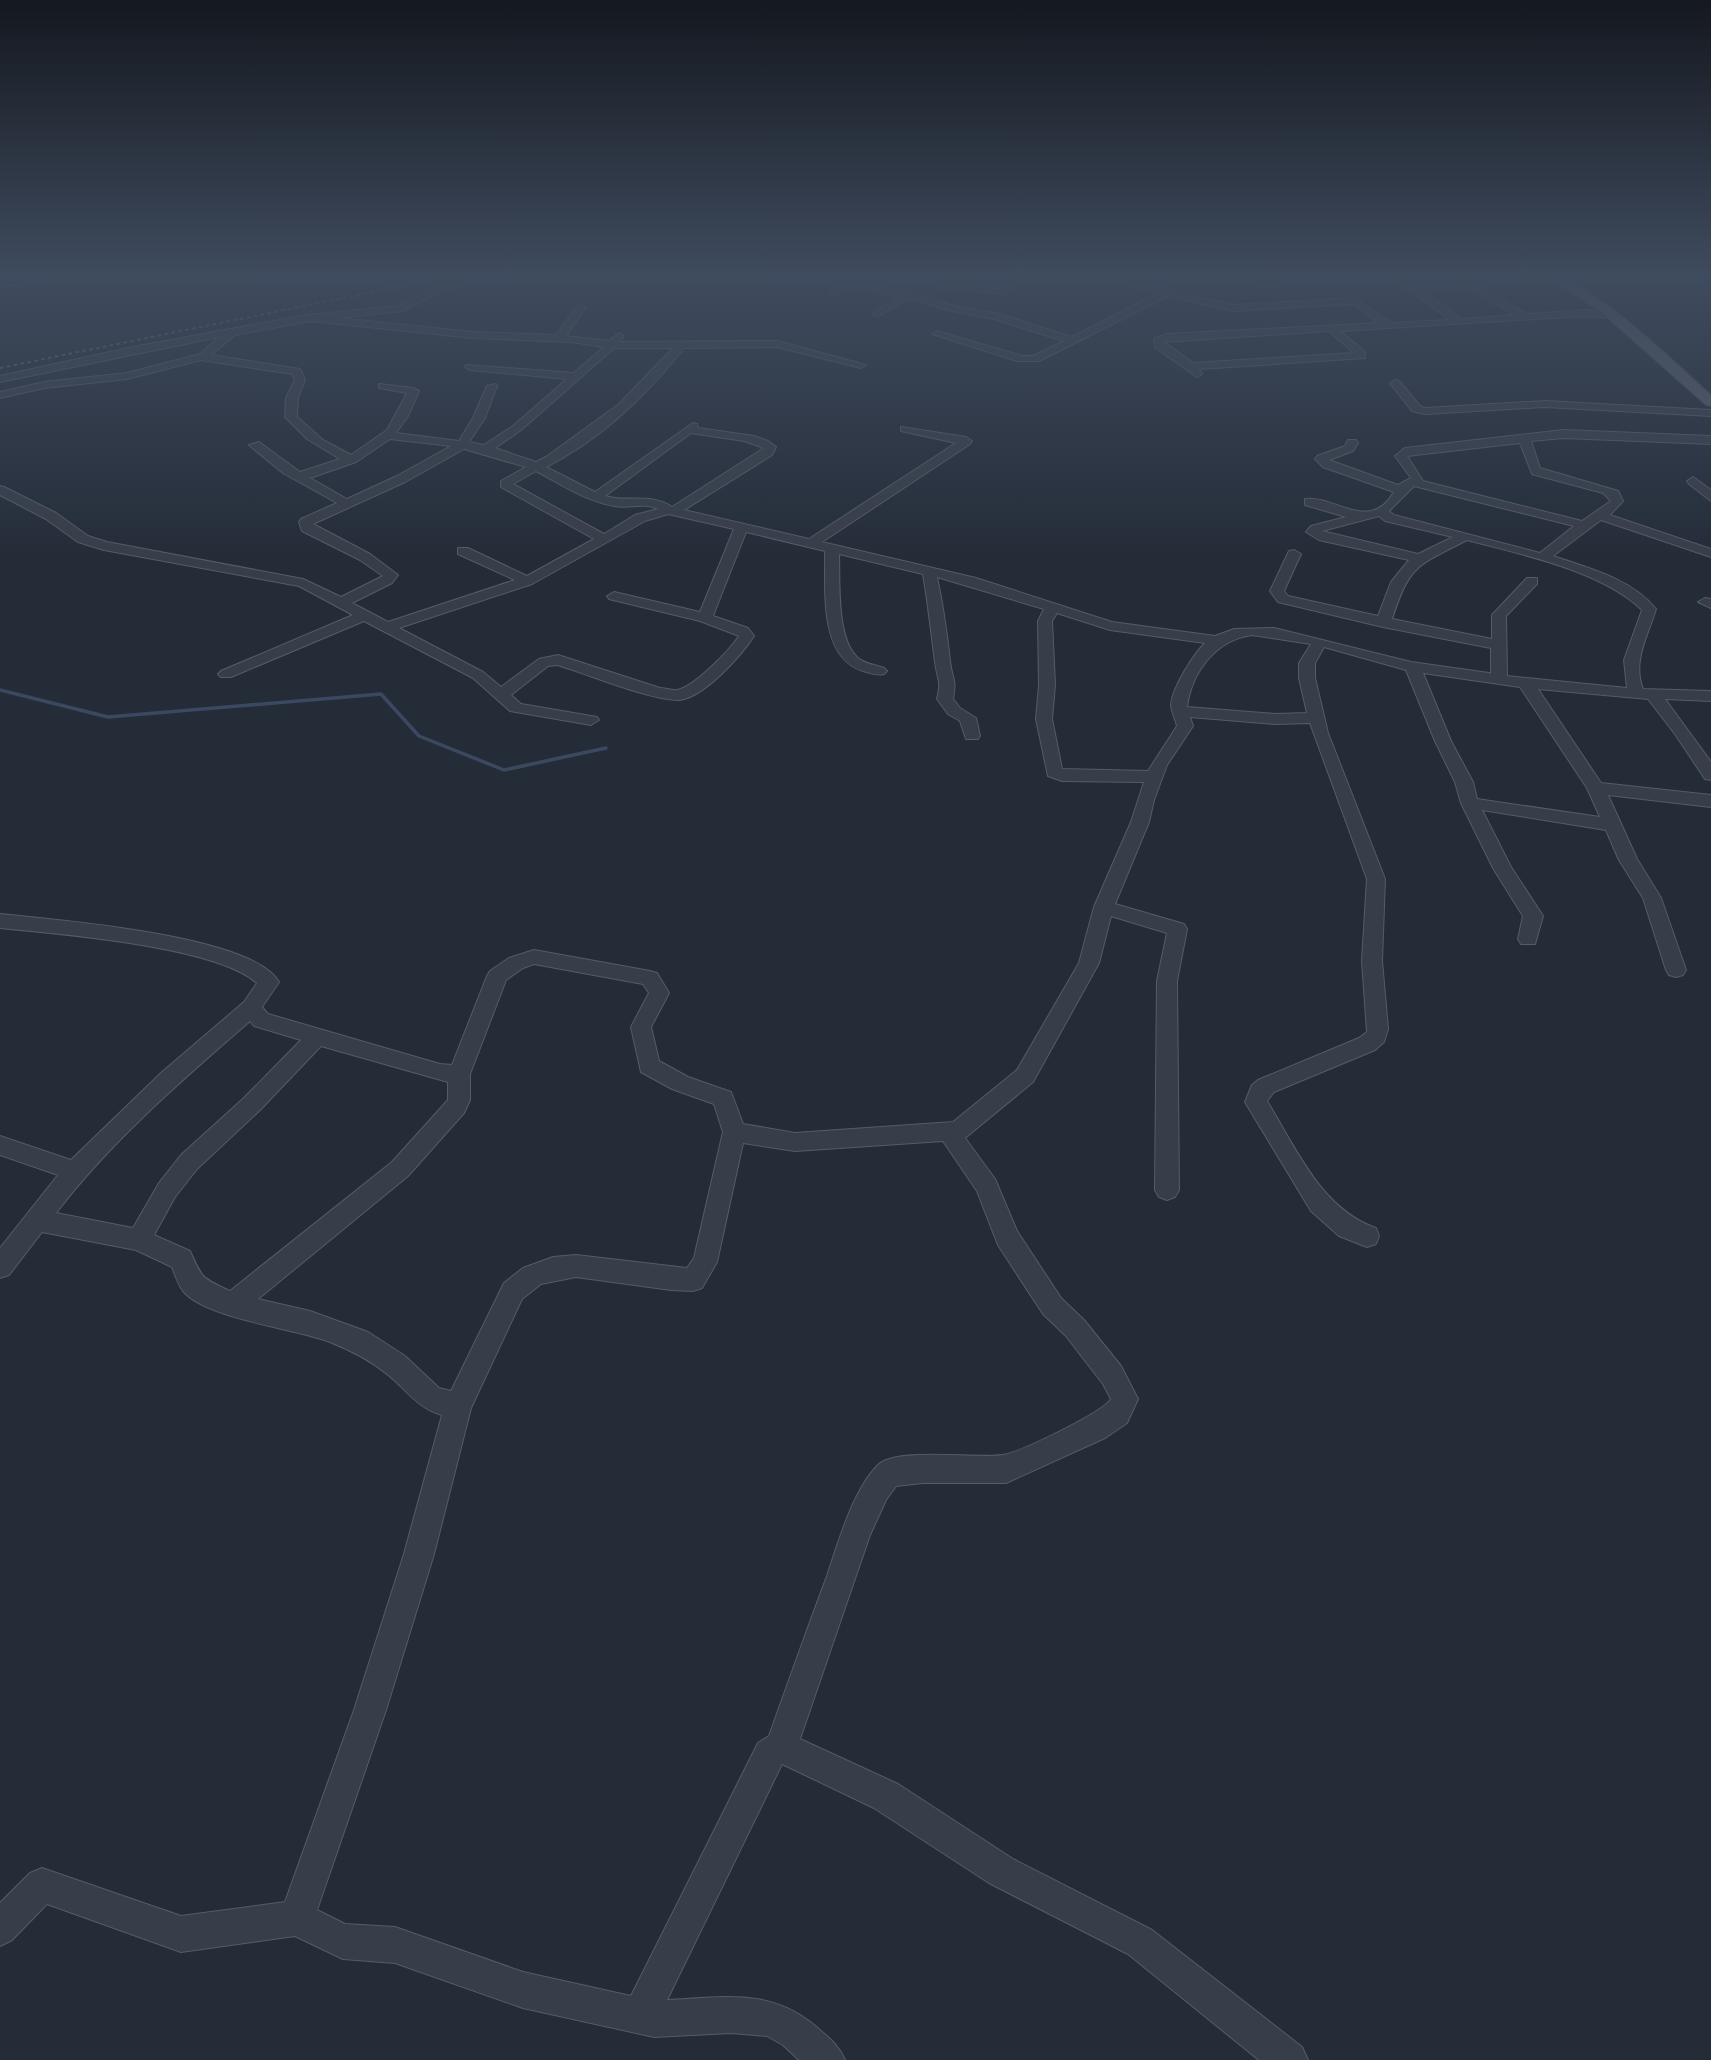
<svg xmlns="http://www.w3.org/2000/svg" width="1711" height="2060" font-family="Inter,sans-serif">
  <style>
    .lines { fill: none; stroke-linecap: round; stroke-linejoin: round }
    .stream-far1 { stroke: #3b4960; stroke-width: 2 }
    .stream { stroke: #3b4960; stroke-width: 3.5 }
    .minor-casing { stroke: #565c67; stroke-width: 2 }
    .major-casing { stroke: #414752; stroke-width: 2 }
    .minor { fill: #383e49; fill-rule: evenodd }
    .major { fill: #565d69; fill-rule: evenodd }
    .rail { stroke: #5c6472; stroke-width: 2; stroke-dasharray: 3.5 3.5; stroke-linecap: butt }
  </style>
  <rect width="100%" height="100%" fill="#242c38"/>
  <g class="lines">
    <polyline class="stream-far1" points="0,287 129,272"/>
    <polyline class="stream" points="0,690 108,717 381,694 419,736 504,770 606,748"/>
    <defs>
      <g id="minor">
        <path d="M 490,272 L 506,272 L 444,289 L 403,311 L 339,318 L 473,332 L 556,335 L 578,305 L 581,304 L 586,307 L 566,336 L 609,341 L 619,333 L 624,336 L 619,342 L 777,341 L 866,365 L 861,368 L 777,347 L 684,348 C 647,395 600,440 546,467 L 595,492 L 693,423 L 697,424 L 698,428 L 754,436 L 768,441 L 776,447 L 772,455 L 684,510 L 809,539 L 956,443 L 901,431 L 901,427 L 966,437 L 972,441 L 970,444 L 822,542 L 976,578 L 1112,622 L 1215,636 L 1234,629 L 1274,628 L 1411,662 L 1489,673 L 1491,674 L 1491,648 L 1383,627 L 1278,602 L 1270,591 L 1289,551 L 1294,550 L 1301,554 L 1284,591 L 1288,596 L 1378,616 L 1391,582 L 1409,560 L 1319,540 L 1306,532 L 1311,526 L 1346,517 L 1305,505 L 1305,499 C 1336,495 1369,534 1394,492 L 1323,467 L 1315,459 L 1317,456 L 1345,446 L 1348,440 L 1356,440 L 1358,443 L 1353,451 L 1329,460 L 1398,485 L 1411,478 L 1395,456 L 1405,448 L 1564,430 L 1711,436 L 1711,444 L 1564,438 L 1531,441 L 1540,468 L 1618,491 L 1623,501 L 1610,515 L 1711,549 L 1711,557 L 1601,520 L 1553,556 C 1588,568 1632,579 1656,609 C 1648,636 1632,661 1643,689 L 1711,691 L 1711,701 L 1665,699 L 1711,762 L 1711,780 L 1705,779 L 1675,734 L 1648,699 L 1538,689 L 1601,783 L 1711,795 L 1711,807 L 1608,795 L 1637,859 L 1661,898 L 1686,970 L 1683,975 L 1676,977 L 1669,975 L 1666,970 L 1643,898 L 1619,860 L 1606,830 L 1482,810 L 1511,867 L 1543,916 L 1535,944 L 1521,944 L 1518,939 L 1523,916 L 1493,868 L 1461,803 L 1455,782 L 1435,741 L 1406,670 L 1324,647 L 1315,663 L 1315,678 L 1328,733 L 1385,879 L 1382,961 L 1388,1029 L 1384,1042 L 1375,1050 L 1274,1092 L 1267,1101 C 1296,1148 1321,1209 1376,1228 L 1379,1236 L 1376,1244 L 1367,1247 L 1339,1236 L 1311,1211 L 1245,1102 L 1252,1085 L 1258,1080 L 1359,1038 L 1367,1032 L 1362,961 L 1367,879 L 1310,723 L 1276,724 L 1190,717 L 1193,726 L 1167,765 L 1154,800 L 1149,822 L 1115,904 L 1184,924 L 1187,929 L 1177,981 L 1179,1190 L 1175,1197 L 1167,1200 L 1159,1197 L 1155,1190 L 1157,981 L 1167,933 L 1111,916 L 1099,963 L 1033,1082 L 965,1138 L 995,1179 L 1017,1231 L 1061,1298 L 1084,1320 L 1121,1366 L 1138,1399 L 1127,1423 L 1105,1438 L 1006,1483 L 923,1483 L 896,1486 L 886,1500 L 870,1535 L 800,1739 L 898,1784 L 1013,1859 L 1152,1930 L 1302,2047 L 1308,2060 L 1259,2060 L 1128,1954 L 989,1883 L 874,1808 L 782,1764 L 667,2000 C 726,1997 774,1987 821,2031 C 832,2040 839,2047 845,2060 L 799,2060 L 783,2045 L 767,2036 L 731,2033 L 654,2037 L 523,2008 L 395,1963 L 343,1959 L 295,1936 L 181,1952 L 47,1904 L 12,1940 L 0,1946 L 0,1903 L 30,1873 L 42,1868 L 181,1916 L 285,1902 L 354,1710 L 404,1554 L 442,1415 C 417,1408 406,1389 387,1374 C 370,1360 350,1350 330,1342 C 295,1329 205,1318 183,1291 C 178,1284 175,1275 172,1267 L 136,1250 L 42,1232 L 9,1275 L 0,1278 L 0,1248 L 58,1175 L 0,1155 L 0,1136 L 71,1160 L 161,1073 L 244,1002 L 257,983 C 216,946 59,934 0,928 L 0,914 C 55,920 253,935 279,982 L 262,1007 L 268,1014 L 440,1064 L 452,1065 L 487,976 L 490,971 L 509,958 L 534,950 L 650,971 L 657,973 L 669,993 L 651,1027 L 659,1061 L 688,1077 L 731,1092 L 743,1124 L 795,1133 L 953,1122 L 1017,1070 L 1079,963 L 1094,907 L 1131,822 L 1144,782 L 1062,781 L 1048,776 L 1036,719 L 1039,685 L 1038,621 L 1044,609 L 937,577 C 943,605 947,633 950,661 C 952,679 957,678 953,699 L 960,708 L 976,718 L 980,736 L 978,739 L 966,739 L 960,721 L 948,714 L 937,699 C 942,679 937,680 935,662 C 931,632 928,603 923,574 L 839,554 C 840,581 836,639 858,658 C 865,664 876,665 884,668 L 887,671 L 884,674 C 877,676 871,673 863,671 C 818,657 826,589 825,551 L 746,532 L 713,616 L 748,628 L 754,636 C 741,656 702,700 677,700 C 647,699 588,674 557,665 L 548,666 L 511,695 L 521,704 L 597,717 L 599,720 L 591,725 L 510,711 L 473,678 L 364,621 L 231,677 L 221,677 L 218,674 L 221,671 L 353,615 L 299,586 L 104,550 L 78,542 L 46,519 L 0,495 L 0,486 L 4,487 L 56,513 L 88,536 L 107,542 L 303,579 L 341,597 L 383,576 L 360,560 L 302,531 L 299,522 L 301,519 L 337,503 L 283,473 L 249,445 L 259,442 L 300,472 L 340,459 L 307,439 L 285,417 L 286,398 L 295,380 L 292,374 L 201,360 L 127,379 L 44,388 L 0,398 L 0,392 L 44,382 L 127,373 L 200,354 L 219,337 L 0,382 L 0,376 L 133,347 L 307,315 L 398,306 L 438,285 ZM 310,321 L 473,338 L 572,342 L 604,347 L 574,373 L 466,365 L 465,367 L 470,370 L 567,379 L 513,426 L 484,445 L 469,442 L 485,418 L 497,386 L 496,384 L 487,386 L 473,418 L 459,441 L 396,433 L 408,416 L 419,391 L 413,388 L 379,384 L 379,388 L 407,393 L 387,430 L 351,455 L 323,440 L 297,417 L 298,398 L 305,380 L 300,369 L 211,355 L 235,335 ZM 614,348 L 673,348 L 619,404 L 546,457 L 536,462 L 495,448 L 521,430 ZM 691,433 L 744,441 L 764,448 L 672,507 C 651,492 628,503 605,496 ZM 390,439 L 451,446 L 397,476 L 347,499 L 310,478 L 356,462 ZM 1520,443 L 1532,474 L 1603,493 L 1611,501 L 1582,521 L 1423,481 L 1407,456 ZM 464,449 L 526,467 L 501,481 L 501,487 L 594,539 L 527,576 L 468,548 L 458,548 L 458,554 L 515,580 L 388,622 L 352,603 L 392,583 L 398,575 L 370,554 L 313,524 L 405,482 ZM 536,471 C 561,484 585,501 614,506 C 629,509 644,502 658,509 L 635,515 L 604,534 L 513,484 ZM 1414,486 L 1574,526 L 1540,553 L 1394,515 L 1389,511 ZM 668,514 L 734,529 L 700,612 L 614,592 L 607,596 L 609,599 L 700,621 L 739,636 C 729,651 694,687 677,690 C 672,691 665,688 660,688 L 558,655 L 539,659 L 501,687 L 483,672 L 399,628 L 532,584 L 645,521 ZM 1379,516 L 1385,521 L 1453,537 L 1418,554 L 1322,531 ZM 1467,540 C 1520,554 1602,571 1642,610 L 1624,660 L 1627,688 L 1507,676 L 1506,616 L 1537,584 L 1537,578 L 1527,578 L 1492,615 L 1492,639 L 1392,619 C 1410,564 1417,566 1467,540 ZM 1057,613 L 1110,630 L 1205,643 C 1193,655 1173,687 1171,704 C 1171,711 1175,718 1177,726 L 1148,771 L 1062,769 L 1052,719 L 1055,685 L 1052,621 ZM 1252,635 L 1311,644 L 1299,663 L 1299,678 L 1307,713 L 1276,714 L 1187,707 C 1192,671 1216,640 1252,635 ZM 1423,673 L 1520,687 L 1587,788 L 1600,817 L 1477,799 L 1473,782 L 1451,741 ZM 534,964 L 643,984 L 649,993 L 631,1027 L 641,1072 L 672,1089 L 714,1104 L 723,1132 L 694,1258 L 687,1268 L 576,1255 L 553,1257 L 523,1268 L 504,1283 L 451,1391 L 439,1388 L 405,1356 L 368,1332 L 310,1311 L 258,1299 L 408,1176 L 464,1113 L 470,1100 L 470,1074 L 506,980 L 523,968 ZM 250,1021 L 254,1026 L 301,1040 L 244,1098 L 181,1155 L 159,1183 L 133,1228 L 56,1213 C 111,1141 181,1081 250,1021 ZM 321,1046 L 448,1082 L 448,1100 L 392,1162 L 230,1291 C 202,1278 202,1279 190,1251 L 154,1235 L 175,1197 L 197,1169 L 260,1110 ZM 943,1141 L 977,1191 L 998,1245 L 1043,1314 L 1066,1336 L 1103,1384 L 1111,1399 C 1104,1412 1019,1453 1003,1455 C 976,1459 896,1447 878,1465 C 853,1490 838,1543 827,1576 C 807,1629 788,1683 769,1736 L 758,1743 L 631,1996 L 523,1972 L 395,1927 L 345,1924 L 317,1910 L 386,1710 L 434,1554 L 471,1408 L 522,1299 L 541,1284 L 576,1277 L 671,1290 L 693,1291 L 702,1288 L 717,1262 L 743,1143 L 795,1151 Z"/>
        <polygon points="1015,272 1025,272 1005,294 943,288 938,285 943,282 1003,288"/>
        <path d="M 1102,272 L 1114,272 L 1187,295 L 1233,305 L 1355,298 L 1391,323 L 1450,320 L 1385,272 L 1396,272 L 1413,284 L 1471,282 L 1527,314 L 1585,310 L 1611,312 L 1616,315 L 1611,318 L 1585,316 L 1340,331 L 1365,352 L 1365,358 L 1199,369 L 1202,374 L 1197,377 L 1156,348 L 1154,339 L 1167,334 L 1379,323 L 1353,304 L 1233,311 L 1168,296 L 1039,361 L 1017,361 L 932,334 L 937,331 L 1022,356 L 1033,356 L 1064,341 L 994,319 L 948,310 L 910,298 L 877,317 L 872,314 L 874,312 L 900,297 L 855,289 L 842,289 L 832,296 L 827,293 L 840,283 L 925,295 L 950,305 L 999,314 L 1072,337 L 1158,293 L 1123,283 ZM 1466,287 L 1514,315 L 1462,319 L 1420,289 ZM 1329,331 L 1354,353 L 1193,363 L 1164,342 Z"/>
        <path d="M 1220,272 L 1259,278 L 1326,276 L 1331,279 L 1326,282 C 1294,282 1247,294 1220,272 Z"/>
        <polygon points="1395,380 1399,381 1420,406 1425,408 1545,401 1711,410 1711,416 1545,407 1425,414 1412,411 1390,383"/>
        <polygon points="1693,477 1711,490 1711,501 1689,484 1687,481"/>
        <polygon points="1705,598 1711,599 1711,608 1698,602"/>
      </g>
      <path id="major" d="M 1539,272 C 1583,271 1676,364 1711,395 L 1711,406 L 1706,405 L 1600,311 Z"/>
    </defs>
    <use href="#minor" class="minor-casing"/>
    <use href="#major" class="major-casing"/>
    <use href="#minor" class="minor"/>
    <use href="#major" class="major"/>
    <polyline class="rail" points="0,368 470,272"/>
  </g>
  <linearGradient id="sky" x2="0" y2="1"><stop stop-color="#14181f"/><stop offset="0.49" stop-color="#3f4b5e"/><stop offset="1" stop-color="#3f4b5e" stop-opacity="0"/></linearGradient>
  <rect width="1711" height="560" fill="url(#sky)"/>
</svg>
